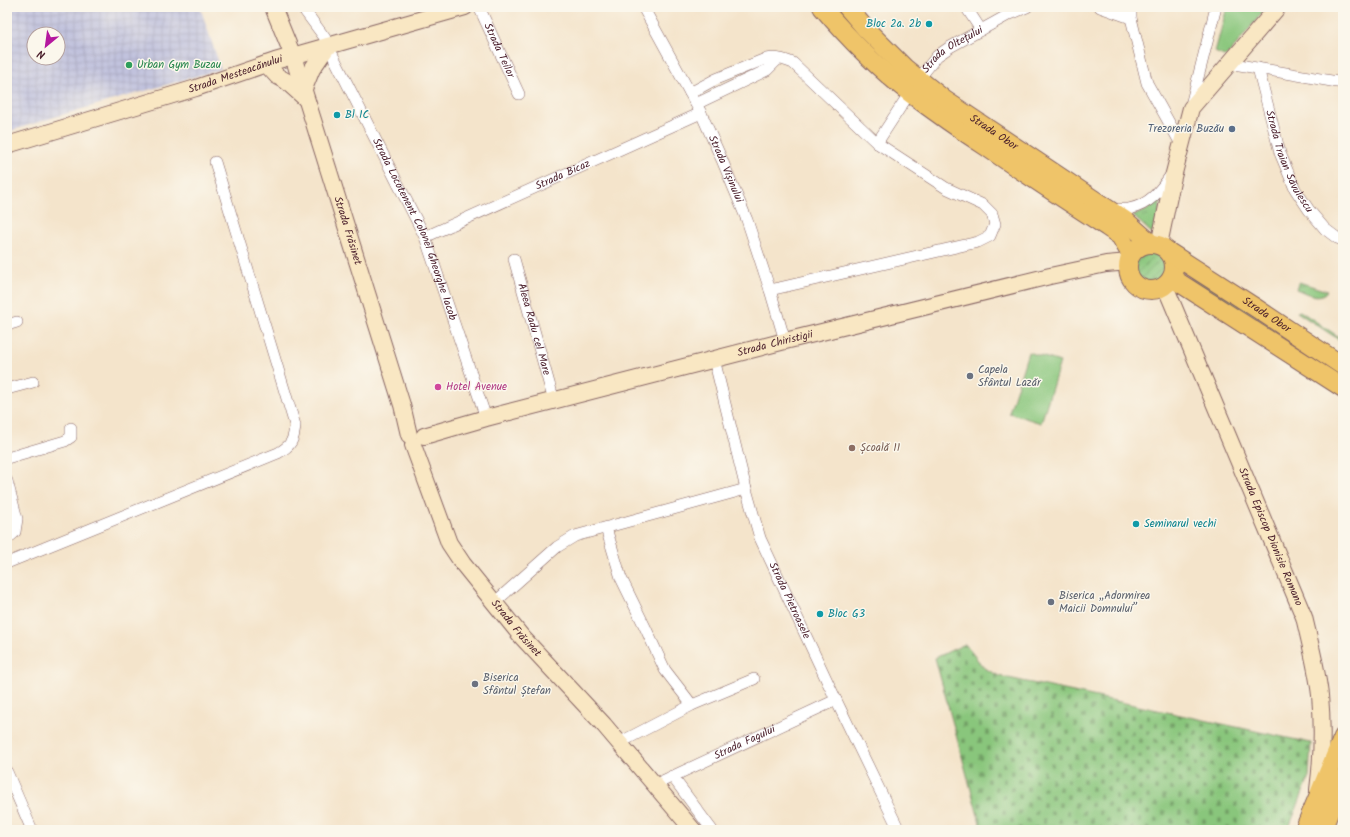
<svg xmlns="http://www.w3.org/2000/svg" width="1350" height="837" font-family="Kalam,sans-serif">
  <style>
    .industrial { fill: url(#industrial-grid); fill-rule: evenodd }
    .grass { fill: url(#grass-tufts); stroke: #6a7254 }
    .cemetery { fill: url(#cemetery-stones); stroke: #6a7254 }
    .park { fill: #89c67c; stroke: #6a7254 }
    .garden { fill: url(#garden-furrows); stroke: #6a7254 }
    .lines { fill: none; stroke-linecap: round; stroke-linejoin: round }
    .street-casing { stroke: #866463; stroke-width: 12 }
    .secondary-casing { stroke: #866463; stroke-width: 18 }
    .primary-casing { stroke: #866463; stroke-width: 20 }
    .street { stroke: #fff; stroke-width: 11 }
    .secondary { stroke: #f9e7c3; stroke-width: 16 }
    .primary { stroke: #efc469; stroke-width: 18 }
    .culture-dot { fill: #0f9aa8; stroke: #fbf7ec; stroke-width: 1.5 }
    .leisure-dot { fill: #2e9e5b; stroke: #fbf7ec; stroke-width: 1.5 }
    .service-dot { fill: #5c6f8a; stroke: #fbf7ec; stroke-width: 1.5 }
    .worship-dot { fill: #6b7280; stroke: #fbf7ec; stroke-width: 1.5 }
    .hotel-dot { fill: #d1479c; stroke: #fbf7ec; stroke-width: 1.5 }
    .education-dot { fill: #8d6e63; stroke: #fbf7ec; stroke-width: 1.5 }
    .labels { text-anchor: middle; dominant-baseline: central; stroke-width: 3; stroke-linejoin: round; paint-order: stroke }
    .culture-label { font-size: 11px; fill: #0d838f; stroke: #fbf7ec; text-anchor: start }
    .street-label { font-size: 11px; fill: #4a1f2b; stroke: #fbf7ec }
    .leisure-label { font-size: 11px; fill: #27864d; stroke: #fbf7ec; text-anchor: start }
    .service-label { font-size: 11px; fill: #4e5e75; stroke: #fbf7ec; text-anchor: end }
    .worship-label { font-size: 11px; fill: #5b616d; stroke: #fbf7ec; text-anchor: start }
    .hotel-label { font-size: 11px; fill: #b23c85; stroke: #fbf7ec; text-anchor: start }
    .education-label { font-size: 11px; fill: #785e54; stroke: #fbf7ec; text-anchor: start }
  </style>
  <defs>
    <pattern id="industrial-grid" width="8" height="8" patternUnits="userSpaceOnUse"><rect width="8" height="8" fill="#c1c2dd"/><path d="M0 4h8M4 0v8" fill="none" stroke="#a7a6be"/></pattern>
    <pattern id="grass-tufts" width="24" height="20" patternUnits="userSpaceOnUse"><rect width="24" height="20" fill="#89c67c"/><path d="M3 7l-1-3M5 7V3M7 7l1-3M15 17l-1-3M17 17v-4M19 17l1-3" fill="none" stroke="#72a066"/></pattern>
    <pattern id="cemetery-stones" width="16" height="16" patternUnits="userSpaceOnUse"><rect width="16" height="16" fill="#89c67c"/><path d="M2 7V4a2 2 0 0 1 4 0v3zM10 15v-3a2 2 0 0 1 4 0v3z" fill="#72a066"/></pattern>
    <pattern id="garden-furrows" width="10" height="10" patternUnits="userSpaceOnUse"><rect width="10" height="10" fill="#89c67c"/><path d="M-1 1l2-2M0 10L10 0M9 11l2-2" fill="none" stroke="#72a066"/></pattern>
  </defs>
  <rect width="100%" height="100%" fill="#fbf7ec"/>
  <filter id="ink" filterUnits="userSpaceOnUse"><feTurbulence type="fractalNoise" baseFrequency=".025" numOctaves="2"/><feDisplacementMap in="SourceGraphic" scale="8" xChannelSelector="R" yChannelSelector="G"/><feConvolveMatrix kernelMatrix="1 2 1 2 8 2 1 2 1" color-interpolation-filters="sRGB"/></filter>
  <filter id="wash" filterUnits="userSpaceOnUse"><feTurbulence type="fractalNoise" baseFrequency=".012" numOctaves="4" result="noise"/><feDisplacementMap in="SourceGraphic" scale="16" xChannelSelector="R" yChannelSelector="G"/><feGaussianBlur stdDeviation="0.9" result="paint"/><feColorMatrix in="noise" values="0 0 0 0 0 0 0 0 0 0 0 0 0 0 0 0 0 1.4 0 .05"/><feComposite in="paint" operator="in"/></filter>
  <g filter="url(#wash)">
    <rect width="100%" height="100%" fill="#f4e4cb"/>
    <path class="industrial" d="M 7,7 L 200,7 L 221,69 L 58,116 L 7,132 ZM 34,34 L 58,34 L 58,58 L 34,58 Z"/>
    <g class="grass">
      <polygon points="1162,194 1155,236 1133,216 1147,210"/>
      <polygon points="1191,271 1343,372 1343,381 1191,281"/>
      <path d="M 1299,282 L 1327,291 C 1319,301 1306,293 1296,289 Z"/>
      <polygon points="1300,311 1342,339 1341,341 1297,312"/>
    </g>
    <polygon class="cemetery" points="965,644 984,668 999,676 1311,743 1309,777 1288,830 982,830 935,658"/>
    <g class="park">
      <polygon points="1227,7 1267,7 1226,57 1215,52"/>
      <polygon points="1028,352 1060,362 1041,423 1009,413"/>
    </g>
    <path class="garden" d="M 1149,248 C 1151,248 1153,248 1155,248 C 1158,249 1160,253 1162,254 C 1168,260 1174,267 1167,275 C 1164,278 1160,284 1156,286 C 1135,295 1118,256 1149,248 Z"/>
  </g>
  <g filter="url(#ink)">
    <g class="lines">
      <defs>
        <g id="street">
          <polyline points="302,7 325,38"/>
          <path id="s1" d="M 479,7 L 519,94"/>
          <path id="s2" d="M 643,7 L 701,113 L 722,160 L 747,220 L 770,290 L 785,341"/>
          <polyline points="966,7 981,30"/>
          <polyline points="1100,7 1131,18"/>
          <polyline points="1131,7 1131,18 1147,83 1181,144"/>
          <path id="s3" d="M 328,46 L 425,237 L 486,418"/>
          <polyline points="1228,63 1343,83"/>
          <path id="s4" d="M 1258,68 L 1280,153 L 1295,189 L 1309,210 L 1325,229 L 1337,238 L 1343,240"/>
          <path d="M 690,93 L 716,79 L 765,59 C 774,57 784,59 793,63 L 877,143 L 946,188 L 983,205 L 992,214 L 995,224 L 990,236 L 978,242 L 770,290"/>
          <polyline points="696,104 767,70 778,59"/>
          <polyline points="1191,105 1216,7"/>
          <path id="s5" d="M 877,143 L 918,80 L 937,56 L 950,47 L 981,30 L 1008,15 L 1027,7"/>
          <path d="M 1110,210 C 1116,209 1123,210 1129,209 C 1149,205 1160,191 1171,175"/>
          <path id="s6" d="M 425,237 L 701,113"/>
          <path id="s7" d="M 514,259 L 554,401"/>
          <polyline points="7,325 17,322"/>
          <path id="s8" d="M 714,359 L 746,489 L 760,538 L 836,700 L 899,830"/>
          <polyline points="7,389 33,382"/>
          <polyline points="7,458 65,441 71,437 71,428"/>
          <polyline points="7,481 17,519 15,532 7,539"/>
          <polyline points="606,528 621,578 645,627 665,670 692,705"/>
          <path d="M 7,563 L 278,453 C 291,446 294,440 295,425 L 215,162"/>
          <polyline points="494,603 557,547 575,536 746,489"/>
          <polyline points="619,743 692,705 754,679"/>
          <polyline points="7,772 32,830"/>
          <polyline points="672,776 712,830"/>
          <path id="s9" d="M 654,785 L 836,700"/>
        </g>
        <g id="secondary">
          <path id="s10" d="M 273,7 L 293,56 L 402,405 L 409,435"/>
          <polyline points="266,64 277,76 286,81 306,99"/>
          <polyline points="303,91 312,69 328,46"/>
          <path id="s11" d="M 7,145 L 196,88 L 275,61 L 465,7"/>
          <polyline points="1159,245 1173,177 1191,108 1278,7"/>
          <path id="s12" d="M 1165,286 L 1304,617 C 1310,643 1317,669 1320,695 C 1323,727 1322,759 1318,790"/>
          <path id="s13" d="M 424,436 L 486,418 L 785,341 L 1050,276 L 1106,264 L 1129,262"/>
          <path id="s14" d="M 413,445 L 449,543 L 463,564 L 522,637 L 604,725 L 693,830"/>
        </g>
        <g id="primary">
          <path d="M 822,7 C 848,38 879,69 911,94 C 936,113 962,131 988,148 C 1027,175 1067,201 1107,227 L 1120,236 L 1131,255"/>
          <path id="s15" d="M 847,7 L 865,28 L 905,68 L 945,100 L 1126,221 L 1152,244"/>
          <circle cx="1151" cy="267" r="23"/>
          <path id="s16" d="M 1169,252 L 1256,308 L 1343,366"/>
          <polyline points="1172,278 1343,388"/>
          <polyline points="1304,830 1343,737"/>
          <polyline points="1322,830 1343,779"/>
        </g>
      </defs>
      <use href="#street" class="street-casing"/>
      <use href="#secondary" class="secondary-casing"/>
      <use href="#primary" class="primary-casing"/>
      <use href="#street" class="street"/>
      <use href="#secondary" class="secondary"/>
      <use href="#primary" class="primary"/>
    </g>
  </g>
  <g class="culture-dot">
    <circle cx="929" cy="24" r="4"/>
    <circle cx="337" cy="115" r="4"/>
    <circle cx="1136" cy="524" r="4"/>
    <circle cx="820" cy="614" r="4"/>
  </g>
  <circle class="leisure-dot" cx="129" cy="65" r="4"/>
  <circle class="service-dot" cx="1232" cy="129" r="4"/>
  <g class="worship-dot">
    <circle cx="970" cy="376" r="4"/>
    <circle cx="1051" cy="602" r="4"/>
    <circle cx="475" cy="684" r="4"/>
  </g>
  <circle class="hotel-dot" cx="438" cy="387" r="4"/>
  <circle class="education-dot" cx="852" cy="448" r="4"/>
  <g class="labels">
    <g class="culture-label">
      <text x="921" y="24" text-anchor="end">Bloc 2a. 2b</text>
      <text x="345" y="115">Bl 1C</text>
      <text x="1144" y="524">Seminarul vechi</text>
      <text x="828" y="614">Bloc G3</text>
    </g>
    <g class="street-label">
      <text stroke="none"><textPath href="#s1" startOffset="48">Strada Teilor</textPath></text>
      <text stroke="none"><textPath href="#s5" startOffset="122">Strada Oltețului</textPath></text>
      <text stroke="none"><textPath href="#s11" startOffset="239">Strada Mesteacănului</textPath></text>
      <text stroke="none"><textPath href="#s15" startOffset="194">Strada Obor</textPath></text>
      <text stroke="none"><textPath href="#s4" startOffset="99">Strada Traian Săvulescu</textPath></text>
      <text stroke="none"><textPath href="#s2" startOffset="182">Strada Vișinului</textPath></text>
      <text stroke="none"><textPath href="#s6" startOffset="151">Strada Bicaz</textPath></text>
      <text stroke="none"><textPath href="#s3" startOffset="203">Strada Locotenent Colonel Gheorghe Iacob</textPath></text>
      <text stroke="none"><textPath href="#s10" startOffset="236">Strada Frăsinet</textPath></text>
      <text stroke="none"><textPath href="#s16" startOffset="116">Strada Obor</textPath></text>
      <text stroke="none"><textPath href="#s7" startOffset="73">Aleea Radu cel Mare</textPath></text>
      <text stroke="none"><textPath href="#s13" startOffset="363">Strada Chiristigii</textPath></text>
      <text stroke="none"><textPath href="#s12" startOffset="272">Strada Episcop Dionisie Romano</textPath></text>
      <text stroke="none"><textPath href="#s8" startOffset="254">Strada Pietroasele</textPath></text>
      <text stroke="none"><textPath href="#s14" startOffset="213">Strada Frăsinet</textPath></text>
      <text stroke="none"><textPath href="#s9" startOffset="100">Strada Fagului</textPath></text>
    </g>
    <g class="leisure-label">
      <text x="137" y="65">Urban Gym Buzau</text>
    </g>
    <g class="service-label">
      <text x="1224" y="129">Trezoreria Buzău</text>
    </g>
    <g class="worship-label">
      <text x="978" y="370">Capela<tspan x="978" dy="13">Sfântul Lazăr</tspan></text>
      <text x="1059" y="596">Biserica „Adormirea<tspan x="1059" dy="13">Maicii Domnului”</tspan></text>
      <text x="483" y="678">Biserica<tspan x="483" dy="13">Sfântul Ștefan</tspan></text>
    </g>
    <g class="hotel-label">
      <text x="446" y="387">Hotel Avenue</text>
    </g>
    <g class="education-label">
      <text x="860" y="448">Școală 11</text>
    </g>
  </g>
  <rect width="1350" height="837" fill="none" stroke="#fbf7ec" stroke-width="24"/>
  <g transform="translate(46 46) rotate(209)"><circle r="19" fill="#fbf7ec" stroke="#b4a19f"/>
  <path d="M0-3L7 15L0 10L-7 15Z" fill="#b5179e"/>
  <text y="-6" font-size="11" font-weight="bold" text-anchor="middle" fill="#4a1f2b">N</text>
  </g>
</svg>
